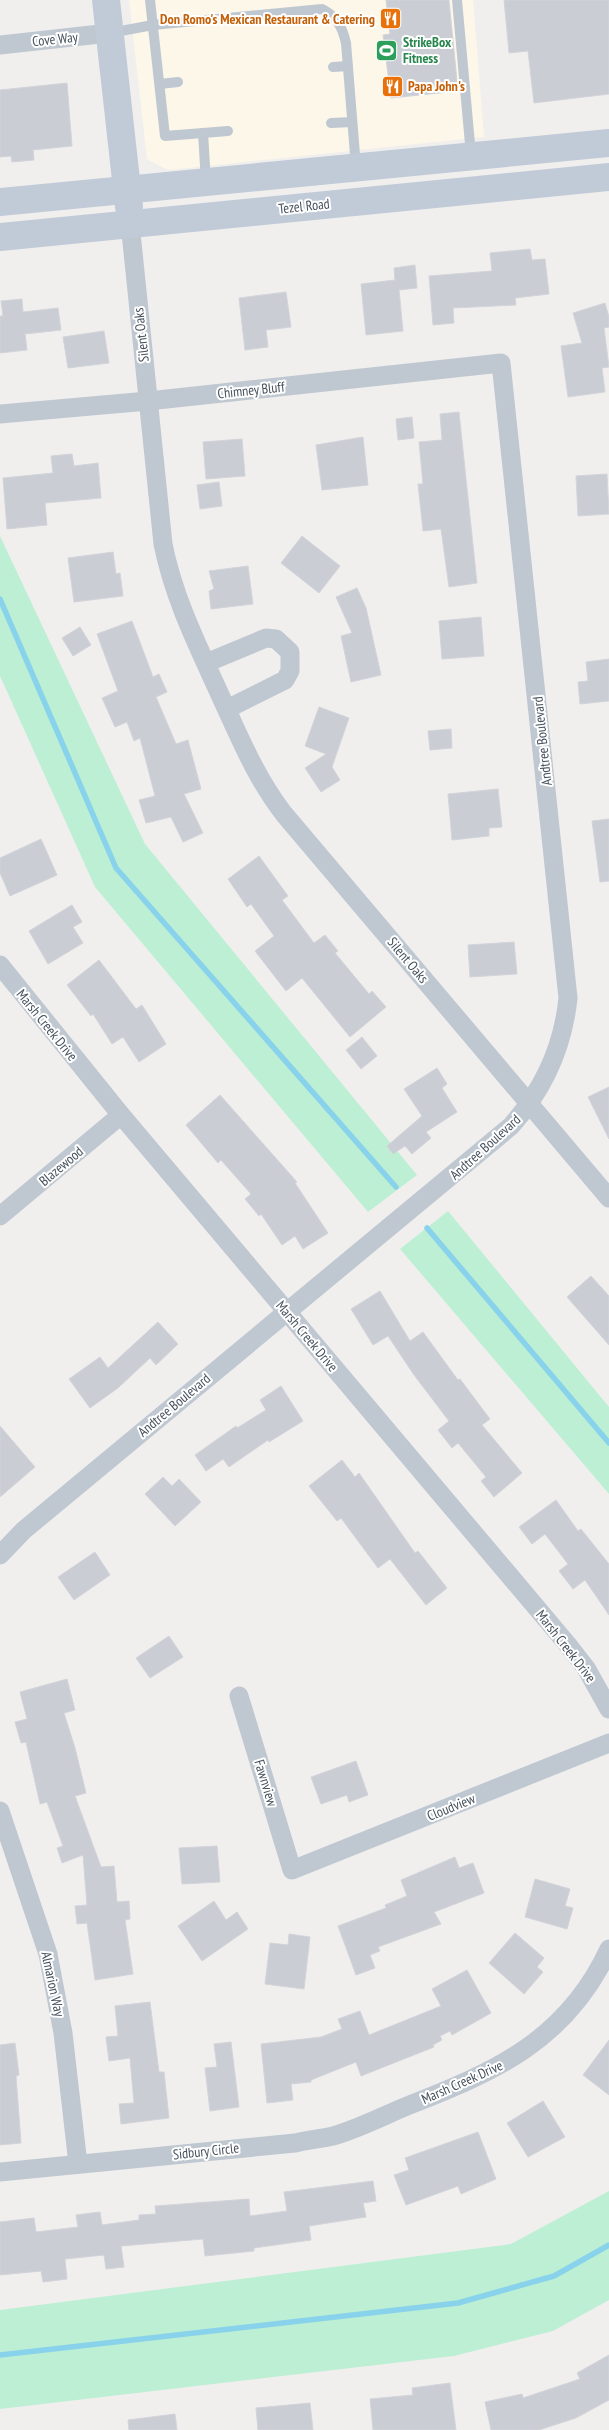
<svg xmlns="http://www.w3.org/2000/svg" width="609" height="2430" font-family="'PT Sans Narrow',sans-serif">
  <style>
    .commercial { fill: #fcf7e8 }
    .green { fill: #bcefd3 }
    .lines { fill: none; stroke-linecap: round; stroke-linejoin: round }
    .stream { stroke: #89d2ec; stroke-width: 5.5 }
    .building { fill: #cacdd4; stroke: #d2d4da }
    .lane { stroke: #bfc8d1; stroke-width: 10 }
    .street { stroke: #bfc8d1; stroke-width: 19 }
    .secondary { stroke: #c1cbd8; stroke-width: 28 }
    .labels { text-anchor: middle; dominant-baseline: central; stroke-width: 4; stroke-linejoin: round; paint-order: stroke }
    .food-label { font-size: 14px; font-weight: bold; fill: #c56008; stroke: #fff; text-anchor: end }
    .street-label { font-size: 14px; fill: #46515c; stroke: #fff }
    .leisure-label { font-size: 14px; font-weight: bold; fill: #27864d; stroke: #fff; text-anchor: start }
  </style>
  <rect width="100%" height="100%" fill="#f1efee"/>
  <polygon class="commercial" points="129,0 473,0 484,137 168,170 147,159"/>
  <g class="green">
    <polygon points="0,536 145,844 417,1175 368,1212 95,887 0,676"/>
    <polygon points="448,1211 609,1407 609,1494 400,1249"/>
    <polygon points="609,2191 609,2300 553,2331 454,2356 0,2409 0,2310 511,2244"/>
  </g>
  <g class="lines">
    <g class="stream">
      <polyline points="0,599 116,868 396,1187"/>
      <polyline points="427,1228 609,1443"/>
      <polyline points="0,2355 458,2303 554,2276 609,2245"/>
    </g>
  </g>
  <g class="building">
    <polygon points="386,0 449,0 458,91 391,98 383,35 390,34"/>
    <polygon points="504,0 609,0 609,94 534,103 528,51 509,53"/>
    <polygon points="67,83 72,146 33,150 34,160 12,162 11,156 0,157 0,90"/>
    <polygon points="530,249 532,260 545,259 549,294 515,298 516,305 453,308 454,323 433,325 429,276 492,271 490,253"/>
    <polygon points="415,265 417,288 399,290 403,331 366,335 361,284 395,280 394,268"/>
    <polygon points="286,292 291,327 266,330 268,347 245,350 239,298"/>
    <polygon points="22,299 23,312 58,308 61,330 25,334 27,350 0,353 0,316 3,316 1,301"/>
    <polygon points="605,303 609,317 609,327 604,328 609,367 602,368 605,392 568,397 561,346 582,343 573,313"/>
    <polygon points="104,331 109,363 68,368 63,337"/>
    <polygon points="459,412 477,583 449,587 441,529 423,531 418,484 423,484 419,442 442,440 440,414"/>
    <polygon points="412,417 414,438 398,440 396,419"/>
    <polygon points="363,437 368,485 322,490 316,445"/>
    <polygon points="242,439 245,476 206,479 203,442"/>
    <polygon points="72,454 74,466 98,463 101,498 45,503 47,525 7,529 3,478 53,473 51,456"/>
    <polygon points="607,474 609,514 578,516 576,476"/>
    <polygon points="219,482 222,506 200,509 197,485"/>
    <polygon points="302,536 340,566 319,593 281,563"/>
    <polygon points="113,552 116,574 120,573 123,596 74,602 68,558"/>
    <polygon points="248,566 253,604 211,609 209,591 214,589 209,571"/>
    <polygon points="357,588 366,608 381,675 351,682 341,636 352,633 336,597"/>
    <polygon points="481,617 484,656 442,659 439,621"/>
    <polygon points="132,621 153,677 159,674 167,692 156,697 176,744 188,740 201,789 184,794 203,833 183,842 171,817 146,823 139,800 155,796 140,738 134,741 127,722 115,727 102,698 118,691 97,634"/>
    <polygon points="80,627 91,645 73,656 62,638"/>
    <polygon points="609,659 609,701 580,704 578,682 588,681 586,662"/>
    <polygon points="319,707 349,718 332,767 340,780 321,792 305,768 326,754 305,746"/>
    <polygon points="451,729 452,748 430,750 428,731"/>
    <polygon points="498,789 502,827 489,828 489,836 452,840 448,794"/>
    <polygon points="609,819 609,881 600,882 592,821"/>
    <polygon points="41,839 57,875 10,896 0,873 0,858"/>
    <polygon points="259,856 288,896 282,900 314,943 325,935 338,951 335,953 369,994 372,991 386,1007 350,1037 302,978 286,991 255,951 274,936 251,904 247,907 228,879"/>
    <polygon points="72,905 82,922 73,927 83,943 48,964 29,931"/>
    <polygon points="514,942 517,974 470,977 468,945"/>
    <polygon points="99,960 136,1009 142,1005 166,1044 139,1062 123,1037 112,1044 93,1014 91,1016 67,985"/>
    <polygon points="362,1037 377,1056 361,1069 346,1050"/>
    <polygon points="437,1068 447,1084 442,1088 457,1112 426,1132 431,1138 412,1154 405,1146 393,1154 387,1146 422,1116 404,1089"/>
    <polygon points="609,1087 609,1139 588,1097"/>
    <polygon points="220,1095 297,1182 295,1183 328,1233 303,1249 295,1236 282,1245 261,1214 259,1216 245,1199 251,1194 221,1160 218,1163 186,1125"/>
    <polygon points="591,1276 609,1296 609,1345 567,1297"/>
    <polygon points="380,1291 410,1341 423,1332 458,1380 460,1379 490,1419 482,1425 522,1473 494,1497 481,1481 486,1477 458,1443 452,1448 438,1430 449,1421 414,1375 388,1336 373,1345 351,1309"/>
    <polygon points="158,1322 178,1344 156,1365 150,1358 118,1388 90,1408 69,1379 100,1357 108,1368"/>
    <polygon points="281,1386 303,1421 269,1442 268,1440 229,1467 223,1459 206,1471 195,1455 236,1426 237,1428 266,1410 260,1400"/>
    <polygon points="0,1426 35,1467 0,1497"/>
    <polygon points="342,1460 355,1477 359,1473 415,1553 418,1551 447,1588 426,1605 390,1559 378,1568 341,1518 337,1521 309,1486"/>
    <polygon points="163,1477 172,1486 179,1479 201,1502 175,1526 145,1494"/>
    <polygon points="556,1500 578,1531 581,1529 609,1564 609,1615 585,1580 573,1589 559,1571 568,1564 545,1534 532,1544 519,1527"/>
    <polygon points="95,1552 110,1575 74,1600 58,1577"/>
    <polygon points="169,1636 183,1657 150,1678 136,1658"/>
    <polygon points="67,1679 75,1710 64,1713 75,1748 86,1793 75,1796 101,1867 114,1866 117,1902 129,1901 130,1919 125,1920 133,1974 95,1980 87,1923 77,1924 75,1906 87,1905 83,1855 62,1863 57,1848 63,1846 47,1802 40,1804 26,1742 21,1743 15,1722 27,1719 20,1692"/>
    <polygon points="356,1761 368,1795 349,1802 347,1795 321,1804 311,1777"/>
    <polygon points="217,1846 220,1882 182,1884 179,1848"/>
    <polygon points="455,1857 459,1868 473,1863 484,1893 434,1912 441,1924 378,1947 380,1951 370,1955 375,1968 356,1975 338,1926 386,1908 385,1905 407,1896 401,1880"/>
    <polygon points="535,1879 570,1889 565,1906 573,1908 567,1929 525,1917"/>
    <polygon points="214,1901 226,1920 237,1912 248,1929 202,1961 178,1926"/>
    <polygon points="515,1933 544,1958 537,1967 543,1972 524,1994 489,1963"/>
    <polygon points="289,1934 310,1937 304,1989 265,1984 270,1943 288,1945"/>
    <polygon points="467,1970 491,2013 452,2035 450,2031 440,2036 442,2040 433,2045 434,2047 361,2076 356,2062 311,2080 311,2082 291,2084 293,2100 267,2103 261,2044 321,2037 342,2029 338,2019 360,2011 369,2035 441,2006 432,1989"/>
    <polygon points="150,2002 159,2072 164,2072 169,2118 121,2124 119,2104 134,2103 130,2058 109,2061 106,2037 118,2036 115,2006"/>
    <polygon points="609,2040 609,2095 583,2075"/>
    <polygon points="231,2042 239,2107 210,2111 205,2068 217,2067 214,2044"/>
    <polygon points="15,2043 19,2075 16,2076 21,2143 0,2145 0,2045"/>
    <polygon points="543,2101 565,2137 528,2157 507,2123"/>
    <polygon points="478,2132 496,2179 461,2194 458,2186 406,2205 394,2175 409,2170 405,2158"/>
    <polygon points="373,2181 376,2201 363,2203 366,2217 309,2226 311,2240 254,2248 254,2251 205,2256 203,2239 121,2246 124,2267 106,2269 104,2255 65,2259 67,2279 43,2282 41,2271 0,2275 0,2222 34,2218 36,2232 78,2227 76,2215 100,2212 102,2225 139,2220 139,2215 156,2214 155,2206 249,2199 250,2216 287,2211 284,2192"/>
    <polygon points="609,2355 609,2400 576,2418 539,2430 491,2430 485,2402 522,2394 523,2398 580,2379 577,2373"/>
    <polygon points="450,2383 456,2430 373,2430 370,2399 413,2395 412,2388"/>
    <polygon points="310,2403 313,2430 258,2430 256,2408"/>
    <polygon points="175,2414 177,2430 129,2430 128,2420"/>
  </g>
  <g class="lines">
    <g class="lane">
      <polyline points="150,0 165,136 203,133"/>
      <polyline points="457,0 471,155"/>
      <path d="M 110,33 L 153,25 L 322,9 C 337,17 342,26 346,43 L 356,167"/>
      <polyline points="333,67 348,66"/>
      <polyline points="160,84 178,82"/>
      <polyline points="331,123 352,122"/>
      <polyline points="206,182 203,133 228,131"/>
    </g>
    <g class="street">
      <polyline points="0,45 109,33"/>
      <path d="M 130,223 L 163,544 C 174,599 198,646 221,697 C 240,738 256,778 284,814 L 609,1198"/>
      <path d="M 0,414 L 148,401 L 501,363 L 568,998 C 563,1047 544,1089 511,1126 L 24,1530 L 0,1555"/>
      <polyline points="206,663 266,638 276,639 290,652 290,671 285,680 227,709"/>
      <polyline points="0,965 121,1115 568,1645 586,1668 609,1709"/>
      <polyline points="0,1216 121,1115"/>
      <polyline points="239,1696 292,1870 609,1743"/>
      <polyline points="0,1811 48,1954 63,2033 78,2164"/>
      <path d="M 0,2172 L 295,2143 C 307,2140 320,2139 333,2136 C 358,2129 383,2116 407,2106 C 495,2072 567,2040 609,1949"/>
    </g>
    <g class="secondary">
      <polyline points="106,0 129,207"/>
      <polyline points="0,202 609,143"/>
      <polyline points="0,237 609,177"/>
    </g>
  </g>
  <defs>
    <symbol id="restaurant-square" viewBox="-11 -11 22 22"><rect x="-9" y="-9" width="18" height="18" rx="4" fill="#e8710a" stroke="#fff"/><path d="M-5-6h1v4h1v-4h1v4h1v-4h1v5L-1.5 .5V6h-2V.5L-5-1ZM5-6V6H3V1.5H1.5Q1.5-4 5-6Z" fill="#fff"/></symbol>
    <symbol id="stadium-square" viewBox="-11 -11 22 22"><rect x="-9" y="-9" width="18" height="18" rx="4" fill="#2e9e5b" stroke="#fff"/><path d="M0-5a6.5 5 0 1 0 0 10a6.5 5 0 1 0 0-10ZM-3.5-1.8h7v3.6h-7Z" fill="#fff"/></symbol>
  </defs>
  <g fill-rule="evenodd">
    <use href="#restaurant-square" x="378" y="6" width="25" height="25"/>
    <use href="#stadium-square" x="374" y="38" width="25" height="25"/>
    <use href="#restaurant-square" x="380" y="74" width="25" height="25"/>
  </g>
  <g class="labels">
    <g class="food-label">
      <text x="375" y="19">Don Romo's Mexican Restaurant &amp; Catering</text>
      <text x="408" y="86" text-anchor="start">Papa John's</text>
    </g>
    <g class="street-label">
      <text transform="translate(55 39) rotate(-6)">Cove Way</text>
      <text transform="translate(304 206) rotate(-6)">Tezel Road</text>
      <text transform="translate(141 335) rotate(-96)">Silent Oaks</text>
      <text transform="translate(251 390) rotate(-6)">Chimney Bluff</text>
      <text transform="translate(542 741) rotate(-96)">Andtree Boulevard</text>
      <text transform="translate(408 960) rotate(50)">Silent Oaks</text>
      <text transform="translate(47 1025) rotate(51)">Marsh Creek Drive</text>
      <text transform="translate(485 1147) rotate(-42)">Andtree Boulevard</text>
      <text transform="translate(61 1166) rotate(-40)">Blazewood</text>
      <text transform="translate(307 1336) rotate(50)">Marsh Creek Drive</text>
      <text transform="translate(174 1405) rotate(-40)">Andtree Boulevard</text>
      <text transform="translate(566 1646) rotate(52)">Marsh Creek Drive</text>
      <text transform="translate(266 1783) rotate(73)">Fawnview</text>
      <text transform="translate(451 1807) rotate(-22)">Cloudview</text>
      <text transform="translate(53 1984) rotate(78)">Almarion Way</text>
      <text transform="translate(462 2082) rotate(-24)">Marsh Creek Drive</text>
      <text transform="translate(206 2151) rotate(-6)">Sidbury Circle</text>
    </g>
    <g class="leisure-label">
      <text x="403" y="42">StrikeBox<tspan x="403" dy="16">Fitness</tspan></text>
    </g>
  </g>
</svg>
